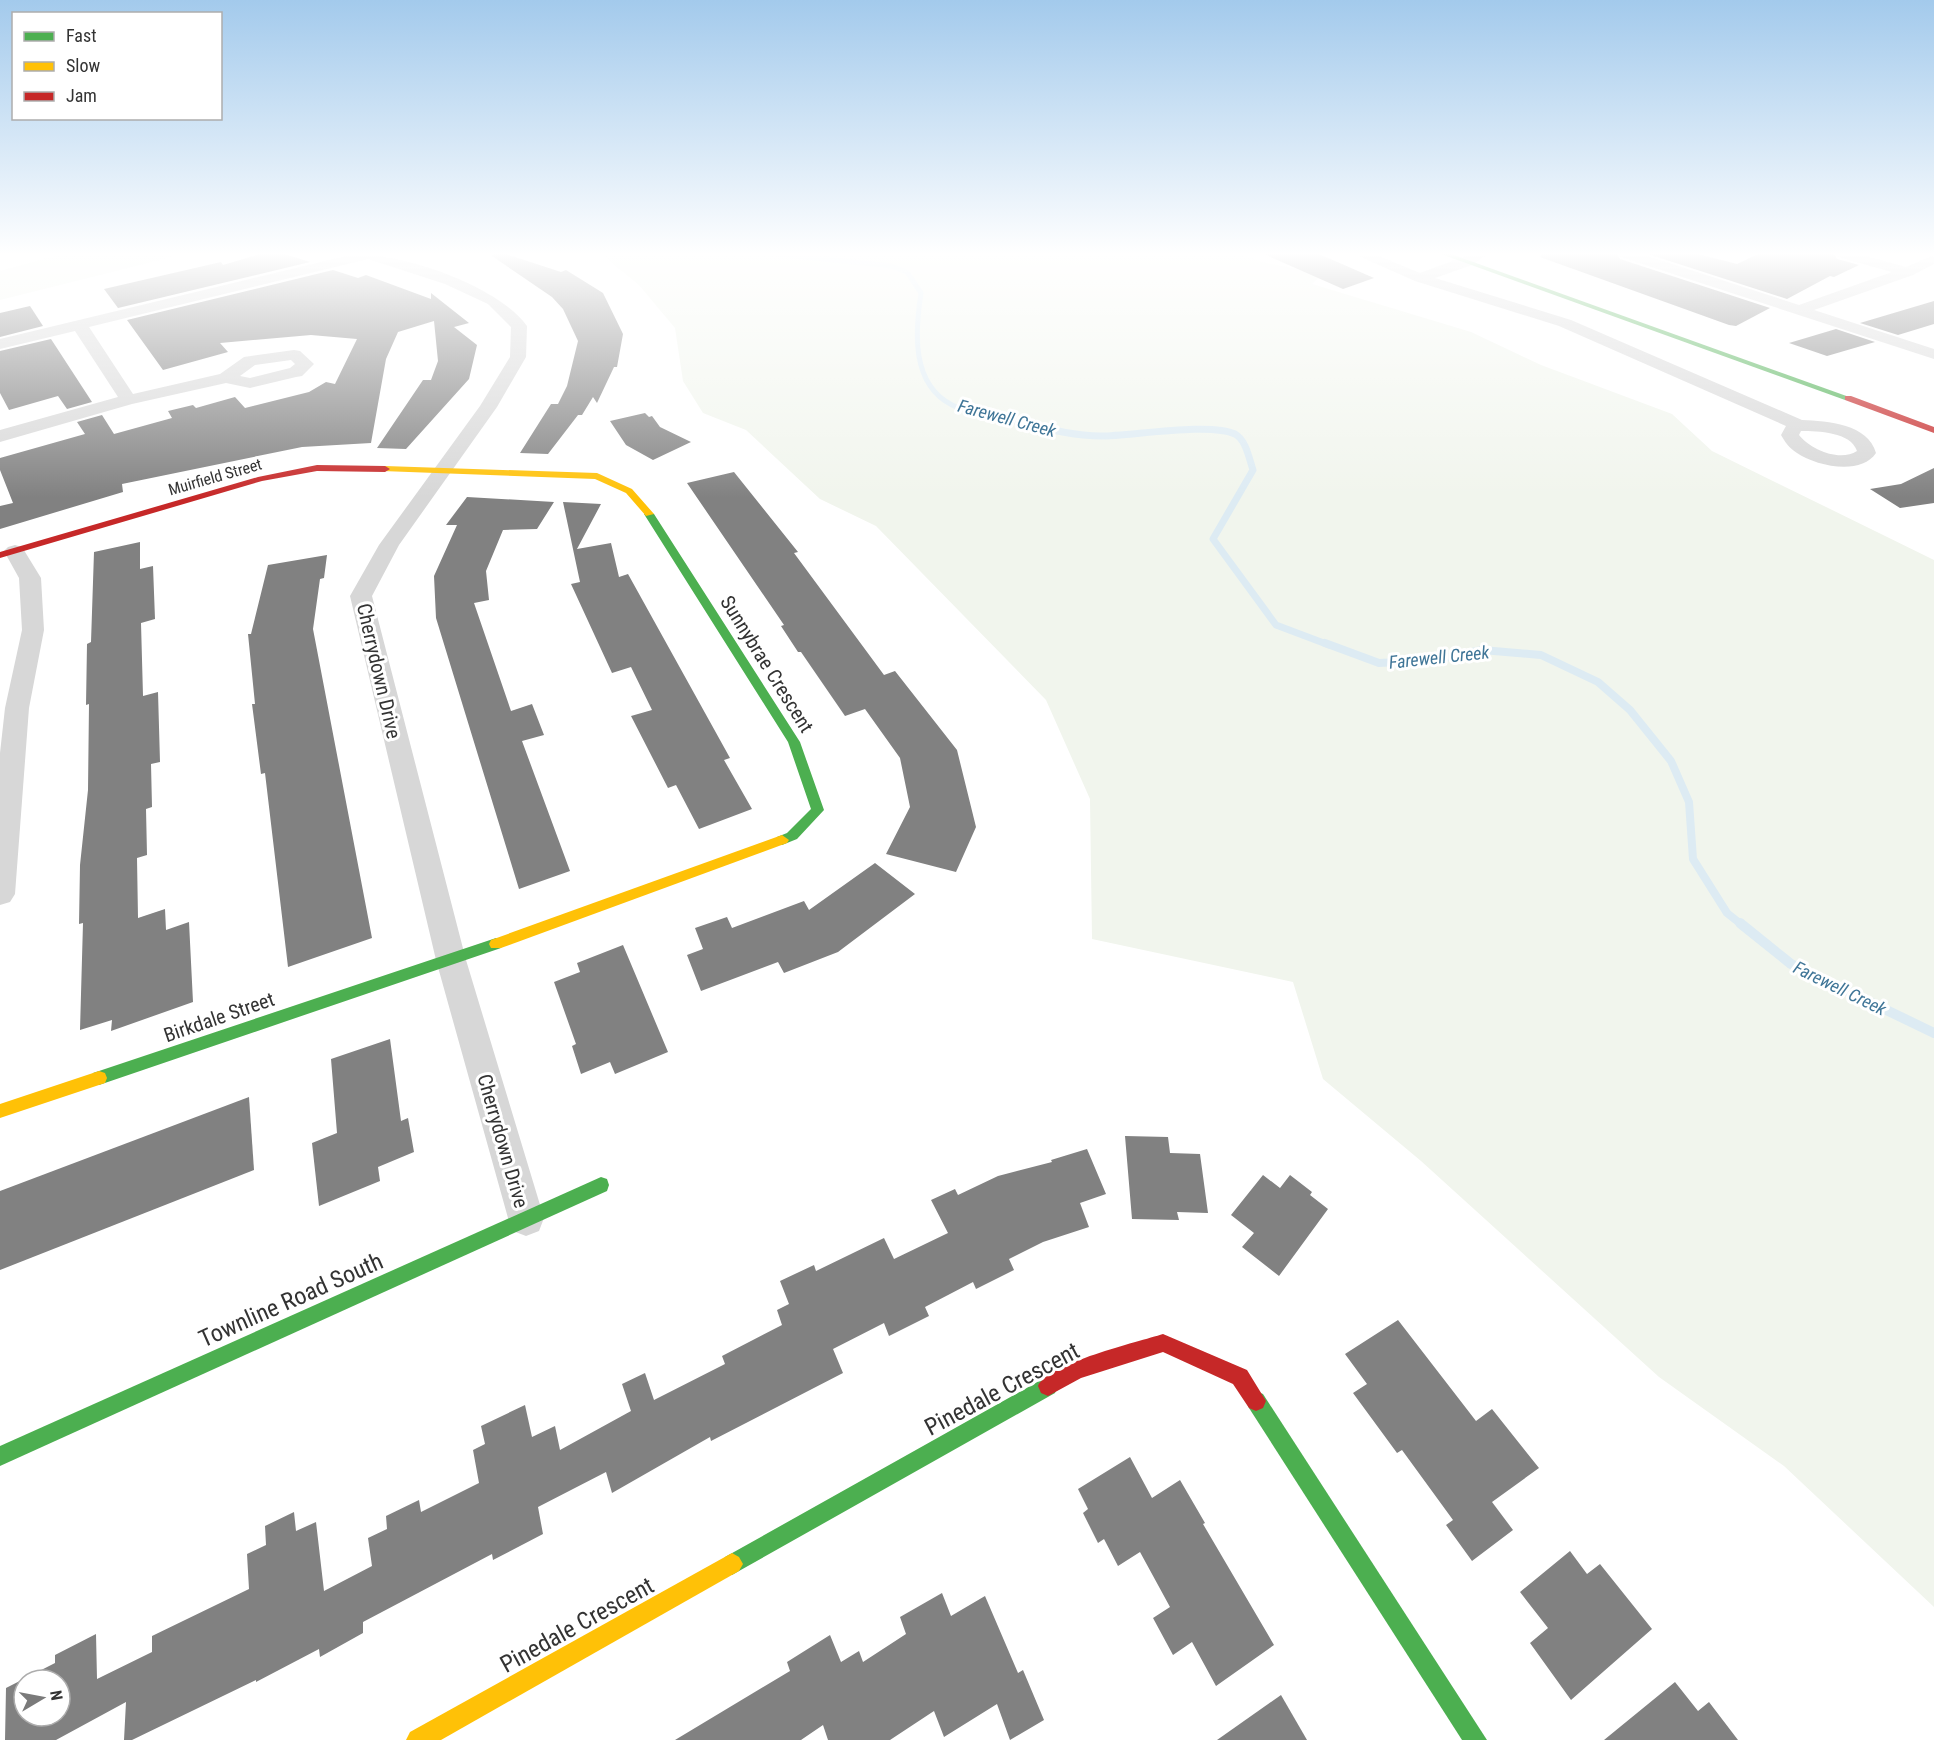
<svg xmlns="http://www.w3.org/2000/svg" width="1934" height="1740" font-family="'Roboto Condensed',sans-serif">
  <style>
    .green { fill: #f1f5ed }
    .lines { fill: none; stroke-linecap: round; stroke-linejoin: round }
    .stream-far3 { stroke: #ddebf3; stroke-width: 5 }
    .stream-far2 { stroke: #ddebf3; stroke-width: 7 }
    .stream-far1 { stroke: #ddebf3; stroke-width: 8 }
    .stream { stroke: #ddebf3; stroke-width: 10 }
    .building { fill: #818181; fill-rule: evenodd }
    .street { fill: #d7d7d7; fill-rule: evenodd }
    .fast { fill: #4caf50; fill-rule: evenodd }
    .slow { fill: #ffc107; fill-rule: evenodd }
    .jam { fill: #c62828; fill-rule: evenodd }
    .labels { text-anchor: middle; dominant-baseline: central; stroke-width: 6; stroke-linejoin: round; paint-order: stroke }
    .far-street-label { font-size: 16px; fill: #333; stroke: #fff }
    .far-water-label { font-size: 18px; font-style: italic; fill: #3f7597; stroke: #fff }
    .street-label { font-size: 20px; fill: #333; stroke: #fff }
    .near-street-label { font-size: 24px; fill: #333; stroke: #fff }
  </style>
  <rect width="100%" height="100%" fill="#fff"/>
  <g class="green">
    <polygon points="61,254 184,254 0,300 0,271"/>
    <polygon points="601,254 1241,254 1262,262 1322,274 1312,284 1471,332 1541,365 1672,414 1712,451 1934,560 1934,1607 1784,1466 1659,1377 1421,1161 1323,1079 1293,982 1092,939 1090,799 1046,700 876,526 820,499 746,430 703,413 683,381 675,328 639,285"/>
  </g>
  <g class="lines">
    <path class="stream-far3" d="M 777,254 L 891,266 L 907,272 L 921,293 C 915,332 911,384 952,405 C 970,414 1013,421 1034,426"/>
    <path class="stream-far2" d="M 1028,424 C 1052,430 1076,436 1101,436 C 1131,436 1210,422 1235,434 C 1246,440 1249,458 1253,470 L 1213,539 L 1276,625 L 1329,645"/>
    <polyline class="stream-far1" points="1325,643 1379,663 1434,660 1482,650 1541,655 1598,682 1630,710 1671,761 1689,802 1693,859 1727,913 1742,925"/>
    <polyline class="stream" points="1740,923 1791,964 1934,1033"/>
  </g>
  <g class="building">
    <polygon points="260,254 285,254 310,262 118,308 104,289 221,262 223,265"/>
    <polygon points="493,254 506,254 561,272 566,270 603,293 623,334 617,367 614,367 597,403 593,397 582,415 578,415 548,454 520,453 551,404 558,404 567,386 578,341 563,309 552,297 492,256"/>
    <polygon points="1264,254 1319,254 1374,278 1343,289"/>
    <polygon points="1541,254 1617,254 1620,259 1770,308 1736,326 1729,325 1540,257"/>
    <polygon points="1648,254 1698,254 1737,264 1758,254 1834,254 1837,259 1859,265 1834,277 1830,276 1787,299"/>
    <polygon points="333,270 358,278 366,275 431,299 431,293 469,323 454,327 477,345 469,379 406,449 377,448 423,380 431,380 438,361 434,321 398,332 386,359 371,443 302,447 122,484 123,492 0,529 0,506 13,503 0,470 0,458 85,434 77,422 102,415 114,434 172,418 168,411 193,405 196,408 235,397 245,408 309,392 326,382 335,384 357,339 311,335 220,343 228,352 163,370 127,320"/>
    <polygon points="1934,301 1934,324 1898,335 1860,323"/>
    <polygon points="30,306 43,326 0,337 0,313"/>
    <polygon points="1836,329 1875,342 1827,356 1789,343"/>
    <polygon points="51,339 92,402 67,409 58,396 9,410 0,393 0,351"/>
    <polygon points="645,413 649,417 652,416 660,427 691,442 653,460 626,445 610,421"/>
    <polygon points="1934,468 1934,503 1900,508 1870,489 1901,484"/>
    <polygon points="734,472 798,552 794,553 884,675 895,671 957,750 976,827 956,872 886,854 910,807 900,758 865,709 845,716 801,652 798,652 781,626 784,625 687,483"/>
    <polygon points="467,497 554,502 537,529 503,530 486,571 489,600 474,603 511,711 532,704 544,735 522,741 570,871 519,889 436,618 434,576 457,525 446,525"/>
    <polygon points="563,502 601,504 577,549 611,543 619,577 628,574 730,758 724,760 752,809 699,829 676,785 668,788 631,716 652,710 631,667 612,673 571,584 580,582"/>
    <polygon points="140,542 140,569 153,566 155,619 141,623 143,696 158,692 160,762 151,764 152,807 146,809 147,855 137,858 138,918 165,909 166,930 189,922 193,1002 111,1031 112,1020 80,1030 83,923 79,924 80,865 88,790 89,704 86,705 87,644 91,642 94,552"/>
    <polygon points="327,555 324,578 320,579 313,629 372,938 288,967 265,773 261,774 252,704 255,704 248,634 251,634 268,565"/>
    <polygon points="875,863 915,894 838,952 784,973 778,962 701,991 687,955 703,949 695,928 727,917 732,928 804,901 809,910"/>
    <polygon points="623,945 668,1052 615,1074 610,1062 581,1074 572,1046 576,1044 554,982 580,972 577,963"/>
    <polygon points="390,1039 401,1121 408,1118 414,1152 378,1167 380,1181 319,1206 312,1143 337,1133 331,1059"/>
    <polygon points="249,1097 254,1170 0,1270 0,1191"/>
    <polygon points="1125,1136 1168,1137 1170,1153 1200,1154 1208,1213 1177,1212 1179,1220 1132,1219"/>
    <path d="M 1087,1149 L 1106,1194 L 1080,1203 L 1089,1227 L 1043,1242 L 1009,1259 L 1014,1270 L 976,1289 L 973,1282 L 925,1307 L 929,1316 L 889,1336 L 884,1323 L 833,1349 L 843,1373 L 711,1441 L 710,1437 L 612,1493 L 606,1472 L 538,1507 L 543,1534 L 493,1560 L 492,1554 L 363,1622 L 363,1633 L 320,1657 L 319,1649 L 256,1682 L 256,1680 L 132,1740 L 124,1740 L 126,1702 L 56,1740 L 5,1740 L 6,1688 L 55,1663 L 55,1655 L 96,1634 L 97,1679 L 152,1652 L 152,1636 L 249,1589 L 247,1554 L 266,1545 L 265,1526 L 294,1512 L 296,1531 L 316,1522 L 324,1591 L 372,1566 L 368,1538 L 387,1529 L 386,1516 L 419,1500 L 421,1512 L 479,1483 L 473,1450 L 485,1444 L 481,1426 L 525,1405 L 532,1437 L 555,1426 L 560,1450 L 631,1411 L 622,1384 L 645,1373 L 654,1400 L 725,1364 L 722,1356 L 782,1325 L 777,1310 L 789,1304 L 780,1281 L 814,1265 L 816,1271 L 884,1238 L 894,1259 L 948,1233 L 931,1200 L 955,1189 L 958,1195 L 998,1176 L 1052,1162 L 1051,1160 ZM 24,1680 L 60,1680 L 60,1716 L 24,1716 Z"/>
    <polygon points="1263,1175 1280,1188 1290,1175 1312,1192 1310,1195 1328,1209 1279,1276 1242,1247 1254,1233 1231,1215"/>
    <polygon points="1398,1320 1476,1421 1492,1409 1539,1468 1492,1502 1513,1530 1472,1561 1446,1525 1453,1520 1402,1450 1397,1453 1353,1393 1367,1384 1345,1354"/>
    <polygon points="1130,1457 1152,1498 1180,1480 1205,1523 1203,1524 1274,1645 1216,1686 1192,1642 1173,1655 1153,1618 1170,1607 1140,1552 1118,1566 1104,1539 1098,1543 1083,1513 1088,1509 1078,1489"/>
    <polygon points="1570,1551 1587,1574 1600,1564 1652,1629 1571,1700 1530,1643 1548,1628 1520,1592"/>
    <polygon points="942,1593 951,1616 985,1596 1018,1673 1023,1670 1044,1720 1010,1740 997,1704 944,1737 934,1711 890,1740 828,1740 823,1725 801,1740 675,1740 790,1671 787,1662 830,1635 841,1662 859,1651 863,1662 906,1634 900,1617"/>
    <polygon points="1675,1682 1698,1711 1709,1702 1738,1740 1604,1740"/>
    <polygon points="1281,1695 1307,1740 1217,1740"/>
  </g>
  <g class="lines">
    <g class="street">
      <path d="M 354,254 C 404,254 497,285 527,326 L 526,357 L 497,407 L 399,545 L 372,596 L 466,960 L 544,1218 L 539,1231 L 526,1236 L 513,1231 L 508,1218 L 436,960 L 350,596 L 379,545 L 480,406 L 510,357 L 511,327 L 488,304 L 445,284 L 368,259 L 89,327 L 133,394 L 220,374 L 244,357 L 294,350 L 300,351 L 314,364 L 302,376 L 296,377 L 250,388 L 226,383 L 132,404 L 0,442 L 0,430 L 118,397 L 75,331 L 0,349 L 0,339 ZM 291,360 L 295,364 L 290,368 L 250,378 L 240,376 L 255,365 Z"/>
      <path d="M 1354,254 L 1374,254 L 1420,273 L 1471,254 L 1488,254 L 1472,265 L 1435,278 L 1571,320 L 1802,420 C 1828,421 1868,424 1876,453 C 1861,476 1816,466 1797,453 C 1789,448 1785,442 1781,435 L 1786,426 L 1559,326 L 1415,281 ZM 1801,431 C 1818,431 1851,432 1857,451 C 1840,462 1811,450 1799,435 Z"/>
      <polygon points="1619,254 1641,254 1799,305 1892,272 1838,257 1836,254 1859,254 1906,267 1934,255 1934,264 1913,275 1814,310 1934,349 1934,359 1621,257"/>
      <polygon points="15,545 22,547 41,578 44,630 29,708 15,894 10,902 0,905 0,753 5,708 22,630 19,578 4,551 8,547"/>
    </g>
    <g class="fast">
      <polygon points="1441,254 1451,254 1852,398 1845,400"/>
      <polygon points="646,512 654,514 800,742 824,810 797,839 782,845 775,840 777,837 787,833 811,809 788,742 644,514"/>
      <polygon points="496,938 501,940 503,944 501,948 99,1085 93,1083 91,1078 93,1073 99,1071"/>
      <polygon points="601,1177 607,1179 609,1185 607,1191 0,1466 0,1446"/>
      <polygon points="1048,1376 1055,1379 1058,1386 1055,1393 739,1571 732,1575 725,1571 721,1564 725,1557"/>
      <polygon points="1256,1391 1263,1394 1487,1740 1462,1740 1249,1408 1246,1401 1249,1394"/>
    </g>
    <g class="slow">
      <polygon points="385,466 597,473 632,489 654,514 646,516 626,493 595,479 382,471 382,467"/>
      <polygon points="782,835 789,840 787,843 501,948 491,948 489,944 491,940"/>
      <polygon points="99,1071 105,1073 107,1078 105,1083 0,1118 0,1104"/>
      <polygon points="732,1553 739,1557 743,1564 739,1571 441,1740 406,1740 410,1732"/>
    </g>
    <g class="jam">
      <polygon points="1845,396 1851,396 1934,427 1934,433 1845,400"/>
      <polygon points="317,465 385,466 390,469 385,472 317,471 262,481 0,558 0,552 258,477"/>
      <path d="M 1163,1334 L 1247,1370 L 1266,1401 L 1263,1408 L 1256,1411 L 1249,1408 L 1233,1384 L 1163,1352 L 1081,1378 L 1048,1396 L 1041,1393 L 1038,1386 C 1048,1363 1138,1342 1163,1334 Z"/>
    </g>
  </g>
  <linearGradient id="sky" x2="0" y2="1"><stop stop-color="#a3caec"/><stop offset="0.51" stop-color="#fff"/><stop offset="1" stop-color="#fff" stop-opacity="0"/></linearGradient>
  <rect width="1934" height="498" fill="url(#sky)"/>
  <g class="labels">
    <g class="far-street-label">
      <text transform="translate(215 477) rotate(-16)">Muirfield Street</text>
    </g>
    <g class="far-water-label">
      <text transform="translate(1007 418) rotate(15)">Farewell Creek</text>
      <text transform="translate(1439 657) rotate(-6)">Farewell Creek</text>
      <text transform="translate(1840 988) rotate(26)">Farewell Creek</text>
    </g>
    <g class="street-label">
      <text transform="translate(767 664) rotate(58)">Sunnybrae Crescent</text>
      <text transform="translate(379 671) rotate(77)">Cherrydown Drive</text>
      <text transform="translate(219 1017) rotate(-19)">Birkdale Street</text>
      <text transform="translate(503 1141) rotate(74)">Cherrydown Drive</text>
    </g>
    <g class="near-street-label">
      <text transform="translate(291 1300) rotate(-24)">Townline Road South</text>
      <text transform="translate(1002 1389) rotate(-28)">Pinedale Crescent</text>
      <text transform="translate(577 1625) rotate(-29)">Pinedale Crescent</text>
    </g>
  </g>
  <rect x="12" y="12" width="210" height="108" fill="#ffffff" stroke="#adadad" stroke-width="1.5"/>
  <rect x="24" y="32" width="30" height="9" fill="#4caf50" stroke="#adadad" stroke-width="1.5"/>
  <text x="66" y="42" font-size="18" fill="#333333">Fast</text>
  <rect x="24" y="62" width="30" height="9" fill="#ffc107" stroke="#adadad" stroke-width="1.5"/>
  <text x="66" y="72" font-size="18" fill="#333333">Slow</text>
  <rect x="24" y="92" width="30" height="9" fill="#c62828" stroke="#adadad" stroke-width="1.5"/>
  <text x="66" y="102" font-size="18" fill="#333333">Jam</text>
  <g transform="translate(42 1698) rotate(80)"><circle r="28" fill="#ffffff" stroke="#adadad" stroke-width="1.5"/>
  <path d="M0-4.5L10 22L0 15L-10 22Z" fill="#7a7a7a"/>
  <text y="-9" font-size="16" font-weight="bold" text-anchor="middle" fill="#333333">N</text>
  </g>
</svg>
